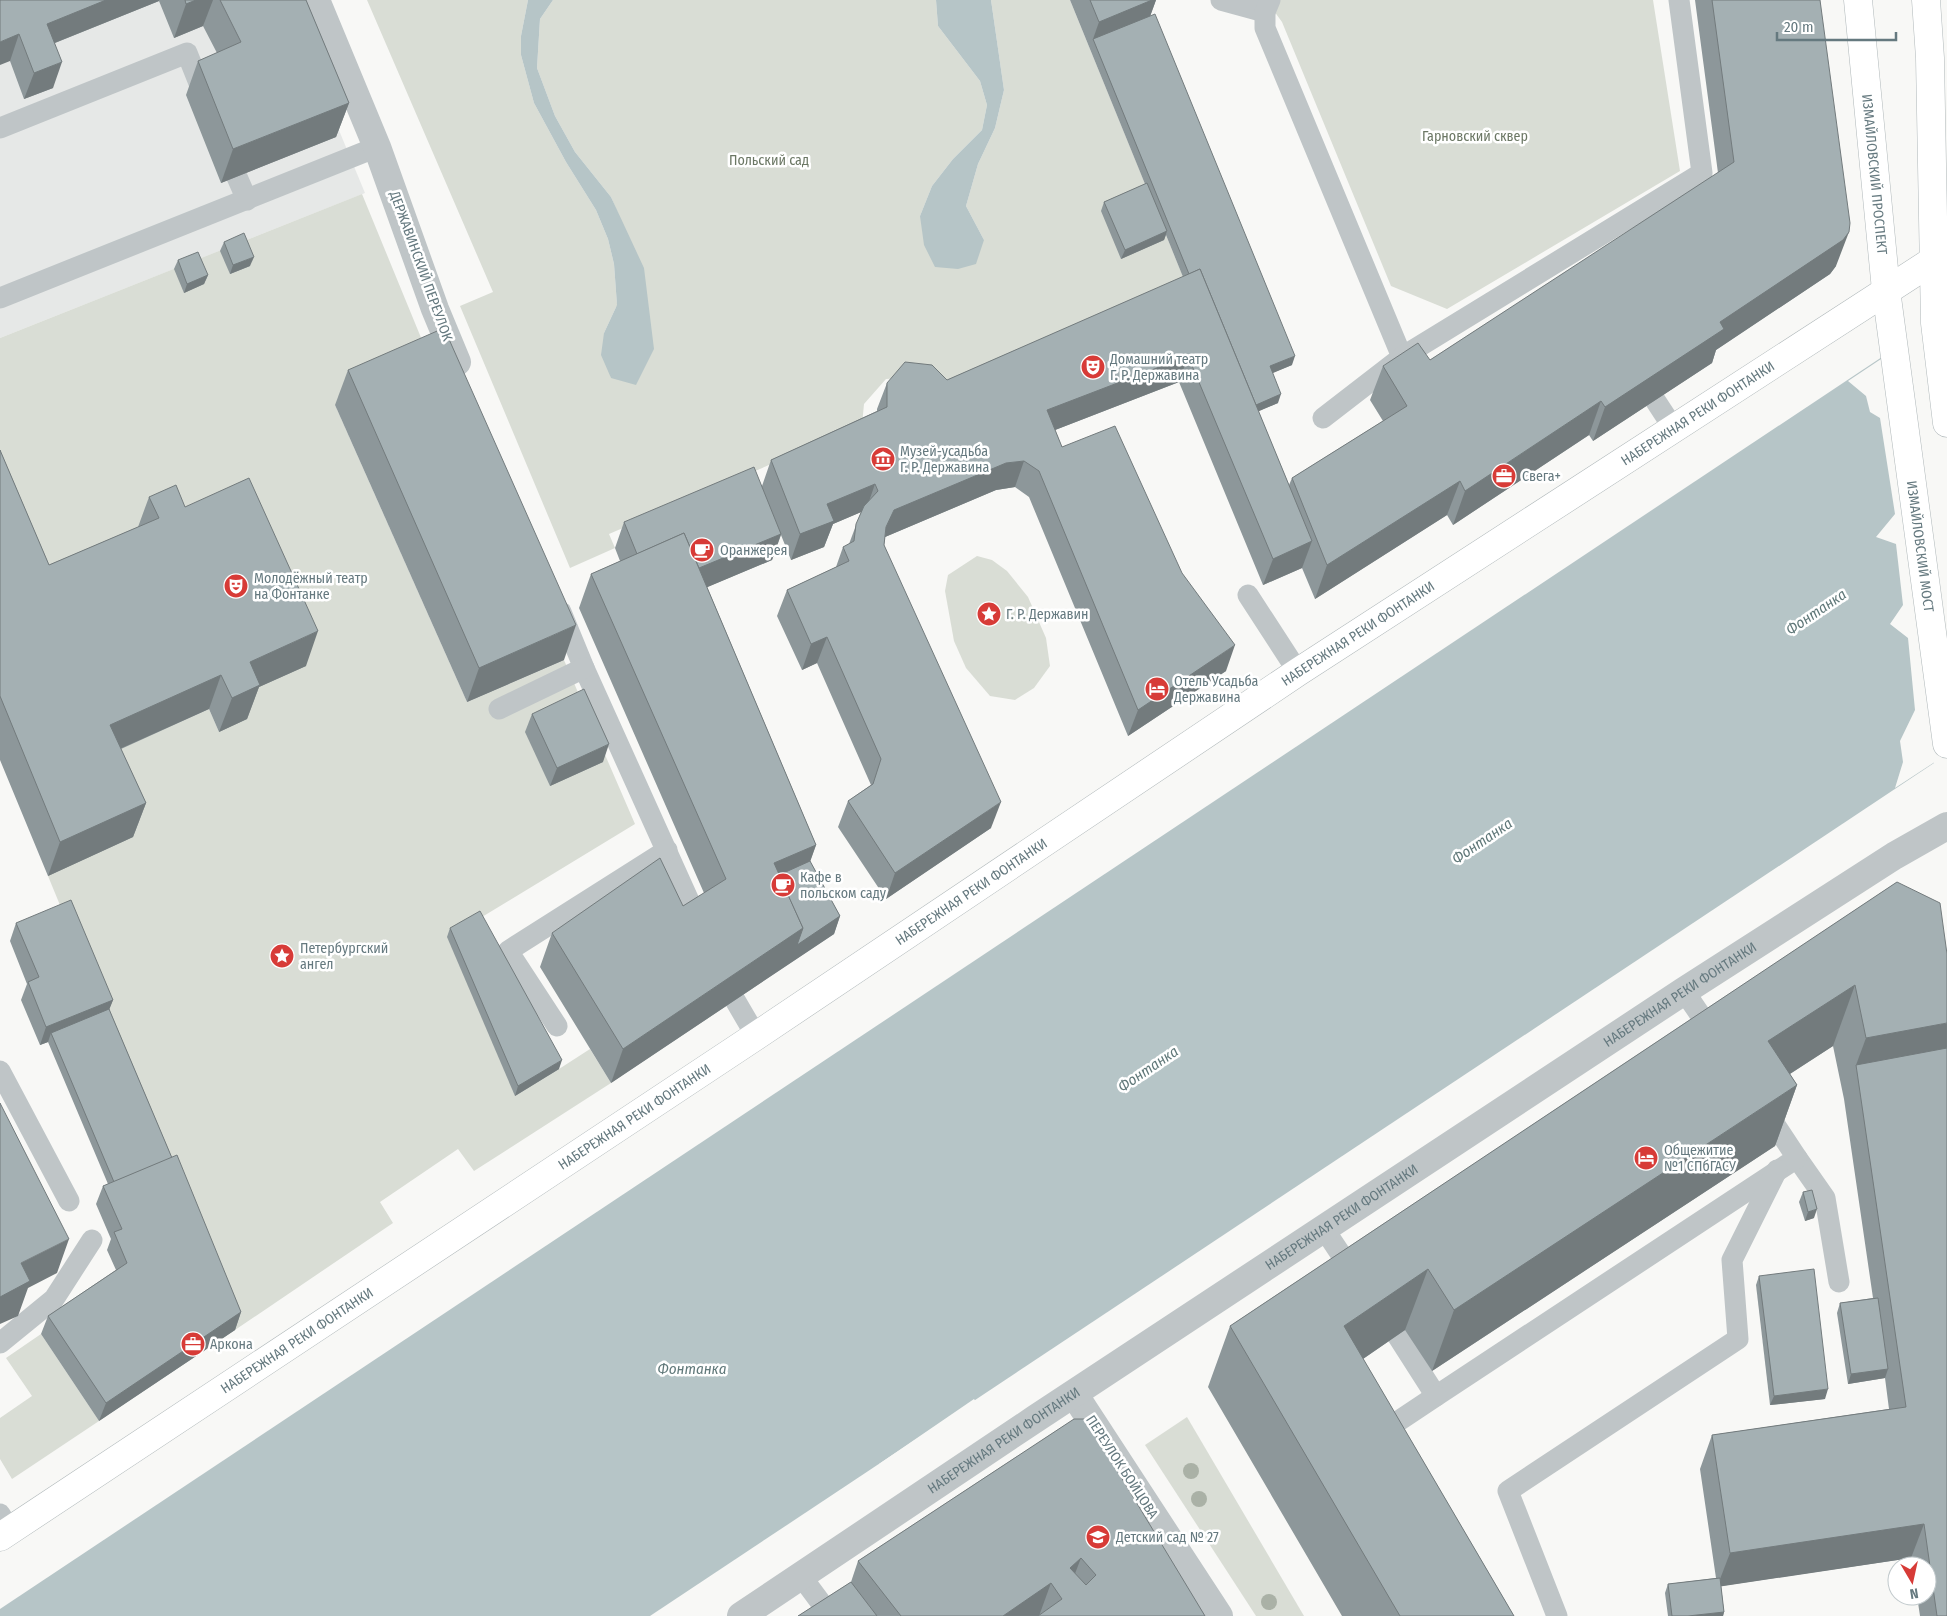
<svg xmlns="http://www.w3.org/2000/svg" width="1947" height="1616" font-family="'Fira Sans Condensed',sans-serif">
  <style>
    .built { fill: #e6e8e7 }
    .green { fill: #d9ddd5 }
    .water { fill: #b6c5c7 }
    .pier { fill: #f8f8f6 }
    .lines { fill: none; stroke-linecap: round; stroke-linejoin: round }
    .secondary-casing { stroke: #b0b8ba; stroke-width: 29 }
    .service { stroke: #bfc5c7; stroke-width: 21 }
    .minor { stroke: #bfc5c7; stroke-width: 28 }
    .tertiary { stroke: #bfc5c7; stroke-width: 28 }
    .secondary { stroke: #fff; stroke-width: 28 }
    .tree { fill: #aab1a6 }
    .wall { fill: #8d979a }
    .shaded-wall { fill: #737b7d }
    .building { fill: #a4b0b3; stroke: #737b7d; fill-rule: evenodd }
    .labels { text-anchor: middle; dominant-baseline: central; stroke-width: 5; stroke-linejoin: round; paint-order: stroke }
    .park-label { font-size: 14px; fill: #6b7764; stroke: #fff }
    .street-label { font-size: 14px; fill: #65797f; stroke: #fff }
    .poi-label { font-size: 14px; fill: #65797f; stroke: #fff; text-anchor: start }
    .water-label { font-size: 15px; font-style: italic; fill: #607879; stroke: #fff }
  </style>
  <rect width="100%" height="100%" fill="#f8f8f6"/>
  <polygon class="built" points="0,0 285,0 365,193 0,338"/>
  <g class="green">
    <polygon points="367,0 528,0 521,36 521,55 534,103 566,162 596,210 608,239 614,264 617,305 604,333 611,378 623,225 611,197 575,152 555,116 537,68 540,19 553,0 936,0 938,26 980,81 987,105 982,130 953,159 932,186 920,216 984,240 966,206 978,164 995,128 1004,90 991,0 1070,0 1186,284 946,393 919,377 886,379 864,404 862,425 609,534 615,548 570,568 460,306 493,292"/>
    <polygon points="1266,0 1653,0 1680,171 1447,309 1391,286 1282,22"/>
    <polygon points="362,194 431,362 335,405 467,702 564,660 635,824 477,920 559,1069 590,1049 611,1083 474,1171 458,1149 380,1202 393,1223 235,1330 48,876 97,759 209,709 219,732 237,697 305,665 36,599 0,514 0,338"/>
    <polygon points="977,556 992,560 1007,571 1028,597 1046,638 1050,666 1034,688 1015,700 990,696 966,668 954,641 945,591 948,575"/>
    <polygon points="41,1334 99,1421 12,1479 0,1459 0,1418 32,1396 6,1358"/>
    <polygon points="1187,1417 1304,1616 1256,1616 1145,1445"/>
  </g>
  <g class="water">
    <polygon points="528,0 553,0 540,19 537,68 555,116 575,152 611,197 644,268 654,349 636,385 611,378 601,355 604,333 617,305 614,264 608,239 596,210 566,162 534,103 521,55 521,36"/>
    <polygon points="936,0 991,0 1004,90 995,128 978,164 966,206 984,240 976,264 958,269 935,267 924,245 920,216 932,186 953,159 982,130 987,105 980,81 938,26"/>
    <polygon points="1894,349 1934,763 650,1616 0,1616 0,1609"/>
  </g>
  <g class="pier">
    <polygon points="1947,315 1947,754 1895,788 1903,762 1900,741 1915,710 1908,638 1890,624 1903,605 1896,544 1876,537 1895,514 1880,418 1870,412 1866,396 1848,381"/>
    <polygon points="974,1399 976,1402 880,1466 879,1464"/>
  </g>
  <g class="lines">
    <defs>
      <g id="secondary">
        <path id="s2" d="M 1858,0 L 1886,290 L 1947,744"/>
        <polyline points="1926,0 1930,58 1935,323 1947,423"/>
        <path id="s3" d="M 0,1537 L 756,1036 L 1298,672 L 1934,260"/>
      </g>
    </defs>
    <use href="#secondary" class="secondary-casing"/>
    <g class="service">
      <polyline points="1221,0 1265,12"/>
      <polyline points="1270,0 1265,12 1265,28 1402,357 1323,418"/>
      <polyline points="0,128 187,53 201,88"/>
      <polyline points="237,177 247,200"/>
      <polyline points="0,298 377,147"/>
      <polyline points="1402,357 1702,173 1679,0"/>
      <polyline points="1655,400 1674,429"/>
      <polyline points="1248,595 1298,672"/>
      <polyline points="561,612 584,668 699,923"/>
      <polyline points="499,709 584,668"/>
      <polyline points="1684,991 1716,1038"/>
      <polyline points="735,1000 756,1036"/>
      <polyline points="557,1026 508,951 667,850"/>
      <polyline points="0,1071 69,1201"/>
      <polyline points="1797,1158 1825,1198 1839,1282"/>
      <polyline points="1324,1229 1356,1277"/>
      <polyline points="1397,1335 1436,1396 1797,1158 1764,1108"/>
      <polyline points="0,1343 54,1299 92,1240"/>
      <polyline points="1390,1440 1385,1430 1436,1396"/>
      <polyline points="0,1514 10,1531"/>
      <polyline points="801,1576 830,1615"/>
      <polyline points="1557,1616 1508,1491 1738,1339 1732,1260 1777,1170"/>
    </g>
    <g class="minor">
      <polyline points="316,0 377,147 435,309 457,362"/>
      <polyline points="1074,1394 1219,1616"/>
    </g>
    <path class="tertiary" id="s1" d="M 741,1616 L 1035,1419 L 1684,991 L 1894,856 L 1947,826"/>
    <use href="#secondary" class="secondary"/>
  </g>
  <g class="tree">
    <circle cx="1191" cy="1471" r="8"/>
    <circle cx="1199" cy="1499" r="8"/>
    <circle cx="1269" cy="1602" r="8"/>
  </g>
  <g class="wall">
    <polygon points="0,0 306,0 349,103 336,137 221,183 186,95 198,61 217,53 203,26 174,38 159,1 55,43 53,88 24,99 10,61"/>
    <polygon points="1070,0 1156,0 1150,16 1292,365 1272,373 1278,403 1258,411 1289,485 1292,478 1383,421 1370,400 1383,366 1430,360 1718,173 1695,0 1820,0 1836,266 1830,274 1716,350 1712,363 1593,441 1589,435 1453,525 1447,515 1315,599 1302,568 1263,585 1179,382 1055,430 1062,447 1226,671 1128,736 1029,497 1015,487 996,490 885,537 884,545 991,828 886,899 838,827 848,801 871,785 817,663 802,670 777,616 787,590 836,567 843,547 849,544 861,512 833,524 824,547 791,560 781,535 772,560 707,587 816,845 810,861 840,916 834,934 611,1083 540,967 552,933 683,906 704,893 579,608 591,574 620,561 615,548 624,522 762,486 771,460 877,411 877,409 887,383 947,380 1183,277 1166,235 1164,240 1121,259 1101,211 1104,202 1145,184"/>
    <polygon points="224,242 250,266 230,274 220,251"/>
    <polygon points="178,260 208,275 204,284 184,293 174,269"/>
    <polygon points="348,370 564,660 467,702 335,405"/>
    <polygon points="0,450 49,565 138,527 149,497 185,507 306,666 259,687 247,719 219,732 209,709 121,749 146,803 133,837 48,876 0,760"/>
    <polygon points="532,714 603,762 550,786 525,732"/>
    <polygon points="1897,882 1947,1048 1947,1616 1920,1616 1917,1596 1927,1596 1927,1566 1912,1566 1911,1558 1721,1586 1724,1612 1723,1616 1668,1616 1665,1593 1668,1584 1716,1578 1700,1469 1712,1435 1889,1409 1885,1378 1848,1384 1837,1313 1840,1303 1873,1298 1844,1099 1833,1046 1790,1074 1797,1085 1775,1146 1432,1371 1405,1330 1363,1359 1514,1616 1342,1616 1208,1387 1230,1326"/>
    <polygon points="16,923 113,1000 109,1009 172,1158 241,1312 235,1330 99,1421 41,1334 48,1316 116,1270 107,1250 111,1239 96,1204 103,1186 108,1184 48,1042 40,1045 21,1000 27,984 10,941"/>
    <polygon points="450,928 559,1069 515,1096 447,937"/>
    <polygon points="1803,1192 1814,1218 1805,1221 1799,1202"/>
    <polygon points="1759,1276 1825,1399 1770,1405 1756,1285"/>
    <polygon points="1074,1419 1205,1616 798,1616 851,1582 858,1561"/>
  </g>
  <g class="shaded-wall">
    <polygon points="106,0 159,0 159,1 37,50 47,24"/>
    <polygon points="196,0 213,0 203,26 174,38 186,4"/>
    <polygon points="1152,0 1156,0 1147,25 1093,39 1099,22"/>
    <polygon points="19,34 10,61 0,65 0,42"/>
    <polygon points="62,62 53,88 24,99 34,73"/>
    <polygon points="349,103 336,137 221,183 233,149"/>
    <polygon points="1167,231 1164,240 1121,259 1125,250"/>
    <polygon points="1849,232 1836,266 1830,274 1716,350 1712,363 1593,441 1605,407 1720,322"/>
    <polygon points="254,257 250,266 230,274 233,265"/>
    <polygon points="208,275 204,284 184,293 187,284"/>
    <polygon points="1188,356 1179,382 1037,437 1047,410"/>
    <polygon points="1295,356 1292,365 1266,376 1270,366"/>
    <polygon points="1281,394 1278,403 1241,419 1244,409"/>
    <polygon points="1601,401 1589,435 1453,525 1465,491"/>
    <polygon points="1024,461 1015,487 996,490 885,537 886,527 894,510 1006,463"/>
    <polygon points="1460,481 1447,515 1315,599 1327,565"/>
    <polygon points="875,484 866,510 833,524 824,547 791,560 800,534 827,504"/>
    <polygon points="781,534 772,560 684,597 694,570"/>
    <polygon points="1312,541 1302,568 1263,585 1273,559"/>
    <polygon points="576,625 564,660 467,702 479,668"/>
    <polygon points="318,631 306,666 259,687 247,719 219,732 232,698 250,662"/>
    <polygon points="827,637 817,663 802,670 811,644"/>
    <polygon points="1235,645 1226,671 1128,736 1138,710"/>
    <polygon points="221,675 209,709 97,759 110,725"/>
    <polygon points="609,744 603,762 550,786 557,768"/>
    <polygon points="1001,802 991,828 886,899 895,873"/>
    <polygon points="146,803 133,837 48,876 60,842"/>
    <polygon points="816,845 804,879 774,892 774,863"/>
    <polygon points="840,916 834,934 611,1083 623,1049 803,928"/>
    <polygon points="1855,985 1833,1046 1746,1102 1768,1041"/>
    <polygon points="113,1000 106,1018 51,1033 48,1042 40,1045 46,1027"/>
    <polygon points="1947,1023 1947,1047 1934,1082 1856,1065 1866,1038"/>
    <polygon points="562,1060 559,1069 515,1096 518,1086"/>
    <polygon points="1797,1085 1775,1146 1432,1371 1454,1310"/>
    <polygon points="1817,1209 1814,1218 1805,1221 1808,1212"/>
    <polygon points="69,1239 57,1273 28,1288 18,1316 0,1324 0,1297 21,1263"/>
    <polygon points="1428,1269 1405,1330 1322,1387 1344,1326"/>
    <polygon points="241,1312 235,1330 99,1421 106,1403"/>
    <polygon points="1888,1369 1885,1378 1848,1384 1851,1374"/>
    <polygon points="1828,1389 1825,1399 1770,1405 1774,1396"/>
    <polygon points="1924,1524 1911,1558 1717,1587 1730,1553"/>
    <polygon points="1081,1558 1063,1605 1062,1599 1070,1568"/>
    <polygon points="1051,1583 1039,1616 1003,1616"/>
    <polygon points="1724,1612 1723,1616 1688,1616"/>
  </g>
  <g class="building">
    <polygon points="0,0 106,0 47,24 62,62 34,73 19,34 0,42"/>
    <polygon points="185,0 196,0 186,4"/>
    <polygon points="220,0 306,0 349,103 233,149 198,61 241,42"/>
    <polygon points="1090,0 1152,0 1099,22"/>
    <polygon points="1712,0 1820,0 1850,223 1849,232 1843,240 1720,322 1724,329 1605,407 1601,401 1465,491 1460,481 1327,565 1292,478 1407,406 1383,366 1418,343 1430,360 1734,162"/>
    <polygon points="1155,14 1295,356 1270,366 1281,394 1256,405 1200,269 1189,274 1093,39"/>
    <polygon points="1147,183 1167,231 1125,250 1104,202"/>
    <polygon points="244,233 254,257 233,265 224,242"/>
    <polygon points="198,252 208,275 187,284 178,260"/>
    <polygon points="1200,269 1312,541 1273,559 1188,356 1047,410 1062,447 1115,426 1182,573 1235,645 1138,710 1039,471 1024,461 1006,463 894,510 886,527 884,545 1001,802 895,873 848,801 873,784 881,759 827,637 811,644 787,590 849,561 843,547 854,541 856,524 864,506 878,491 875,484 827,504 834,521 800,534 771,460 887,407 887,383 905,362 932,365 947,380"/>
    <polygon points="444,328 576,625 479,668 348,370"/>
    <polygon points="0,450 49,565 159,518 149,497 176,485 185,507 249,478 318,631 250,662 260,685 232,698 221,675 110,725 146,803 60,842 0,696"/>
    <polygon points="754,467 781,534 699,568 684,533 637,554 624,522"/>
    <polygon points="684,533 816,845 774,863 803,928 623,1049 552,933 660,858 683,906 726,879 591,574"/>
    <polygon points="584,689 609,744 557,768 532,714"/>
    <polygon points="810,861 840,916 797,945 803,928 779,875"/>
    <polygon points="1897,882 1940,903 1947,954 1947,1023 1866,1038 1855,985 1768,1041 1797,1085 1454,1310 1428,1269 1344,1326 1514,1616 1400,1616 1230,1326"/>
    <polygon points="71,900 113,1000 46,1027 28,982 39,977 16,923"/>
    <polygon points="480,911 562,1060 518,1086 450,928"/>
    <polygon points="109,1009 172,1158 114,1182 51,1033"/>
    <polygon points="1947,1048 1947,1616 1937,1616 1924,1524 1730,1553 1712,1435 1906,1407 1856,1065"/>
    <polygon points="0,1103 69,1239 21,1263 30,1281 0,1297"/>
    <polygon points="177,1155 241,1312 106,1403 48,1316 127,1263 114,1232 122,1229 103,1186"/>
    <polygon points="1812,1190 1817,1209 1808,1212 1803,1192"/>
    <polygon points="1814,1269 1828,1389 1774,1396 1759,1276"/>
    <polygon points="1878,1298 1888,1369 1851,1374 1840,1303"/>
    <path d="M 1074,1419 L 1086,1419 L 1205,1616 L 1038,1616 L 1062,1599 L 1051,1583 L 1003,1616 L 901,1616 L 858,1561 ZM 1081,1558 L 1096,1575 L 1086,1585 L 1070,1568 Z"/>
    <polygon points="1720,1578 1724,1612 1688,1616 1672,1616 1668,1584"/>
    <polygon points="851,1582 877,1616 798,1616"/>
  </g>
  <defs>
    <symbol id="theatre-disc" viewBox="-11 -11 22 22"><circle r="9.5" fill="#d73b37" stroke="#fff"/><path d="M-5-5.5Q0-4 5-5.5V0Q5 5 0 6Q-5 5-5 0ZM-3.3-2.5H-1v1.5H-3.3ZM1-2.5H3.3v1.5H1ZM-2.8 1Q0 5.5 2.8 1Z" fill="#fff"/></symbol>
    <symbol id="museum-disc" viewBox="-11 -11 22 22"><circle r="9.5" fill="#d73b37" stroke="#fff"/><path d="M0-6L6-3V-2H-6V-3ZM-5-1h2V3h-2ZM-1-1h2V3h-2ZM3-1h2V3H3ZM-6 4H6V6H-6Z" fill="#fff"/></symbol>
    <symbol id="office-disc" viewBox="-11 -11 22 22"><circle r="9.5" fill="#d73b37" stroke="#fff"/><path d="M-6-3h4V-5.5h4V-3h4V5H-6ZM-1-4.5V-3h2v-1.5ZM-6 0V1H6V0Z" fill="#fff"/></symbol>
    <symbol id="cafe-disc" viewBox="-11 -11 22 22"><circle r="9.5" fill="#d73b37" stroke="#fff"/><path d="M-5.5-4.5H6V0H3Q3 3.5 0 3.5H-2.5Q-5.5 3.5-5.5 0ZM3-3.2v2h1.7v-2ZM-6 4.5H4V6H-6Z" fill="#fff"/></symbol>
    <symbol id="sight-disc" viewBox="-11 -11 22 22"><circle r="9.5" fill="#d73b37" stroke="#fff"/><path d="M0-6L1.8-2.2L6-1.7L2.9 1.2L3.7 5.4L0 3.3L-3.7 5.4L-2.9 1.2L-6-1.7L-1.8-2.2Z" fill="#fff"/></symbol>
    <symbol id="hotel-disc" viewBox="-11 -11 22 22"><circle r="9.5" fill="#d73b37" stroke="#fff"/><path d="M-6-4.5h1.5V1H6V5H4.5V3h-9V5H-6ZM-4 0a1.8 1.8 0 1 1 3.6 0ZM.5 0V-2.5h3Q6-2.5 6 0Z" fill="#fff"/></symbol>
    <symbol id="school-disc" viewBox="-11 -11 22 22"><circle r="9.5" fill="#d73b37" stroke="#fff"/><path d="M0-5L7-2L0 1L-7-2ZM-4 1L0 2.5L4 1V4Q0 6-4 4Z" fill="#fff"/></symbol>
  </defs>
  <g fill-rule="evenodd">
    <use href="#theatre-disc" x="1079" y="353" width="28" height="28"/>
    <use href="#museum-disc" x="869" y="445" width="28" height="28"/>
    <use href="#office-disc" x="1490" y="462" width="28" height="28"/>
    <use href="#cafe-disc" x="688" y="536" width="28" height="28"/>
    <use href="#theatre-disc" x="222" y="572" width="28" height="28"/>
    <use href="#sight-disc" x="975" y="600" width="28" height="28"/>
    <use href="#hotel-disc" x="1143" y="675" width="28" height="28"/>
    <use href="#cafe-disc" x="769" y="871" width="28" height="28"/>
    <use href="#sight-disc" x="268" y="942" width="28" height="28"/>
    <use href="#hotel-disc" x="1632" y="1144" width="28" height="28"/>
    <use href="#office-disc" x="179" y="1330" width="28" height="28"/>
    <use href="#school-disc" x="1084" y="1523" width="28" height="28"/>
  </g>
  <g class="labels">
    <g class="park-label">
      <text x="1475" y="136">Гарновский сквер</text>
      <text x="769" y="160">Польский сад</text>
    </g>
    <g class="street-label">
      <text stroke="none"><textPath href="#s2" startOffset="175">ИЗМАЙЛОВСКИЙ ПРОСПЕКТ</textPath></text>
      <text transform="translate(421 266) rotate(70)">ДЕРЖАВИНСКИЙ ПЕРЕУЛОК</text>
      <text stroke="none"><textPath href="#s3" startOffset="2036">НАБЕРЕЖНАЯ РЕКИ ФОНТАНКИ</textPath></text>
      <text stroke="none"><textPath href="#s2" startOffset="550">ИЗМАЙЛОВСКИЙ МОСТ</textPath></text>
      <text stroke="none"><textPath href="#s3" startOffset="1631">НАБЕРЕЖНАЯ РЕКИ ФОНТАНКИ</textPath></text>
      <text stroke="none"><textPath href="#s3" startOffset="1166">НАБЕРЕЖНАЯ РЕКИ ФОНТАНКИ</textPath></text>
      <text stroke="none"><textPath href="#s1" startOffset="1126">НАБЕРЕЖНАЯ РЕКИ ФОНТАНКИ</textPath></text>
      <text stroke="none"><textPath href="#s3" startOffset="761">НАБЕРЕЖНАЯ РЕКИ ФОНТАНКИ</textPath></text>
      <text stroke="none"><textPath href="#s1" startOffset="721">НАБЕРЕЖНАЯ РЕКИ ФОНТАНКИ</textPath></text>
      <text stroke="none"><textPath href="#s3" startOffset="356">НАБЕРЕЖНАЯ РЕКИ ФОНТАНКИ</textPath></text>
      <text stroke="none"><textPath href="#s1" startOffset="316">НАБЕРЕЖНАЯ РЕКИ ФОНТАНКИ</textPath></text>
      <text transform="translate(1122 1467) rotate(57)">ПЕРЕУЛОК БОЙЦОВА</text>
    </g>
    <g class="poi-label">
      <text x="1110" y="359">Домашний театр<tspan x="1110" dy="16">Г. Р. Державина</tspan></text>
      <text x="900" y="451">Музей-усадьба<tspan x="900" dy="16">Г. Р. Державина</tspan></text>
      <text x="1522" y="476">Свега+</text>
      <text x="720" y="550">Оранжерея</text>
      <text x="254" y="578">Молодёжный театр<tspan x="254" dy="16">на Фонтанке</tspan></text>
      <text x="1006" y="614">Г. Р. Державин</text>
      <text x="1174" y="681">Отель Усадьба<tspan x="1174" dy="16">Державина</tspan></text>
      <text x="800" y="877">Кафе в<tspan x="800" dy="16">польском саду</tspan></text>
      <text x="300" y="948">Петербургский<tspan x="300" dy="16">ангел</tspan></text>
      <text x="1664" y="1150">Общежитие<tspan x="1664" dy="16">№1 СПбГАСУ</tspan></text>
      <text x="210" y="1344">Аркона</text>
      <text x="1116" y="1537">Детский сад № 27</text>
    </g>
    <g class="water-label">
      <text transform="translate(1816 612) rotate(-34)">Фонтанка</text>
      <text transform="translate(1482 841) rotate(-34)">Фонтанка</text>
      <text transform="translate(1148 1069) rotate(-34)">Фонтанка</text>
      <text x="692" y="1369">Фонтанка</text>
    </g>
  </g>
  <g transform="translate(1912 1581) rotate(171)"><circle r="24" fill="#ffffff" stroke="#c1c9cc"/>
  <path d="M0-4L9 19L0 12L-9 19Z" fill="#d73b37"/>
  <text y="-8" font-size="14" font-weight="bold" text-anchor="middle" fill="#65797f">N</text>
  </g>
  <path d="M1777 32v8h119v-8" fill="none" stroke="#65797f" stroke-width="2.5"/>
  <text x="1784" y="32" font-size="15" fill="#65797f" stroke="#ffffff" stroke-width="4" paint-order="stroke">20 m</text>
</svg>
